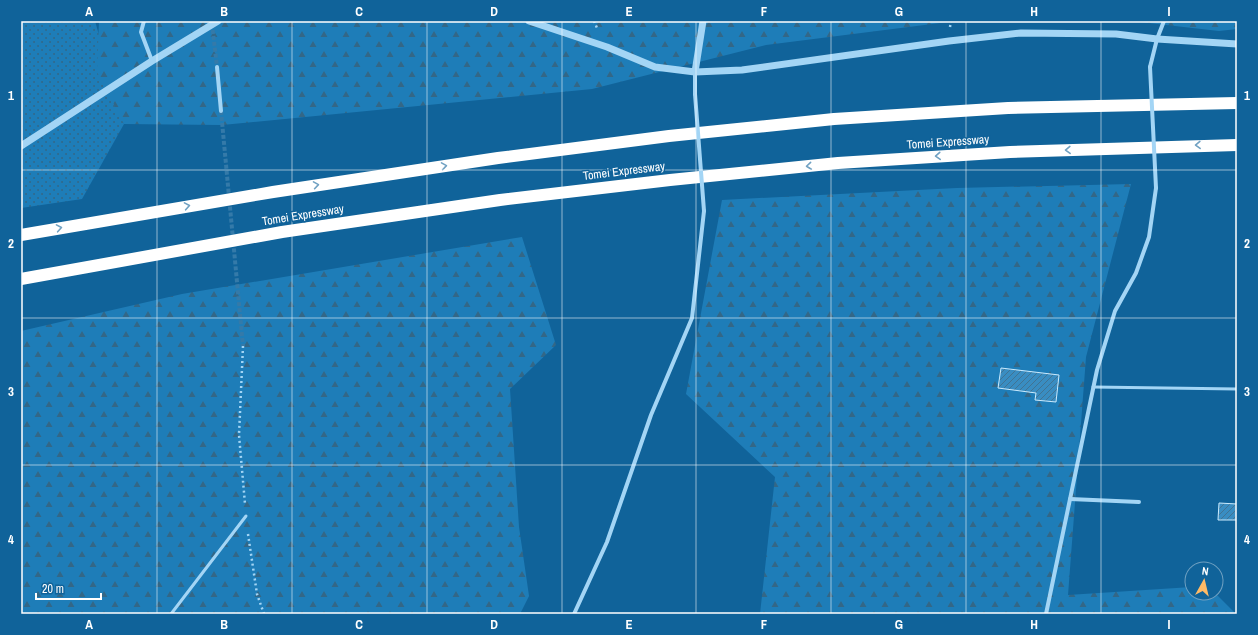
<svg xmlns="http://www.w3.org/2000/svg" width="1258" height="635" font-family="'Archivo Narrow',sans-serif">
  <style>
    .grass { fill: url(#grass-dots) }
    .forest { fill: url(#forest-firs) }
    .building { fill: url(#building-hatch); stroke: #cbebfe }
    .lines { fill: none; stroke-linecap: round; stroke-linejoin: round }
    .minor-tunnel { stroke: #347aa9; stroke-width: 4; stroke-dasharray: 4 2; stroke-linecap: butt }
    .path { stroke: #a3d5f5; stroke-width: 2.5; stroke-dasharray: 2 3; stroke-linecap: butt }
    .service { stroke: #a3d5f5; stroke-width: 3 }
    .minor { stroke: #a3d5f5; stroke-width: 4 }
    .tertiary { stroke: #a3d5f5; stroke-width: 7 }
    .motorway { stroke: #fff; stroke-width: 12 }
    .minor-bridge { stroke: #a3d5f5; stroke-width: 4 }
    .oneway { stroke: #70a1c2 }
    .grid { fill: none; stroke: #fff; stroke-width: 1; stroke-opacity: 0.55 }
    .labels { text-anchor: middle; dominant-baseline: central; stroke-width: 3; stroke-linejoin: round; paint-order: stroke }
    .street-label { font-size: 12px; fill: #fff; stroke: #10639a }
    .neatline { fill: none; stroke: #fff; stroke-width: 1.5 }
    .grid-label { font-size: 13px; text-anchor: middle; font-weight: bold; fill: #fff }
  </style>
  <defs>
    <pattern id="grass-dots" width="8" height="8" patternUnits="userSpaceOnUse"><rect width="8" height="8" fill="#1e7db8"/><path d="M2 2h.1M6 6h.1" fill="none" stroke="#336787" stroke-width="1.8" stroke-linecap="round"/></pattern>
    <pattern id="forest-firs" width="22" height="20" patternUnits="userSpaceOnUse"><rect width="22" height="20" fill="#1e7db8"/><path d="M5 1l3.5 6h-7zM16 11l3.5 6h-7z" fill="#336787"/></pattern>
    <pattern id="building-hatch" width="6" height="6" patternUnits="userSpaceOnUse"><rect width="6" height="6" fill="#398dc2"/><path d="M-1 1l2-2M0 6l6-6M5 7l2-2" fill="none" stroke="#417393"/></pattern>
  </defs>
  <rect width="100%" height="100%" fill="#10639a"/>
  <polygon class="grass" points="21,21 95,21 124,124 82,199 21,208"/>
  <g class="forest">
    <polygon points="99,21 956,21 766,45 592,89 222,125 124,124 97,72"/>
    <polygon points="1131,21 1237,21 1237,29 1219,31"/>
    <polygon points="1131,184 1086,357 1068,595 1192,587 1192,593 1215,593 1236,614 760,614 775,477 686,394 722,200 957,188"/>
    <polygon points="522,237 556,345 510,389 519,527 529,596 520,614 21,614 21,331 182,294"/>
  </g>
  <g class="building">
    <polygon points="1001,368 1059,375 1056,402 1035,400 1036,393 998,388"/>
    <polygon points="1219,503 1237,504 1237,520 1218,520"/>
  </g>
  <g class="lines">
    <g class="minor-tunnel">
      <polyline points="212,24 217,67"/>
      <polyline points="221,111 243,346"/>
    </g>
    <g class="path">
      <polyline points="594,21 597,28"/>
      <polyline points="950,27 951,21"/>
      <polyline points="243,346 239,435 245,504"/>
      <polyline points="248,534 257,594 264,614"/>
    </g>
    <g class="service">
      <polyline points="1093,387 1237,389"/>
      <polyline points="171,614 246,516"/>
    </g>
    <g class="minor">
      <polyline points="144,21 141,32 152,61"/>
      <polyline points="217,67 221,111"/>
      <polyline points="1150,67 1157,39 1164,21"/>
      <polyline points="695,94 695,72"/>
      <polyline points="1070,499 1139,502"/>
      <polyline points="574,614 607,542 651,415 692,318 704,211"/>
      <polyline points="1046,614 1097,370 1115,311 1136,273 1149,237 1156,188"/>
    </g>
    <g class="tertiary">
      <polyline points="529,21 607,47 655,67 695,72 742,70 949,41 1021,33 1116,34 1157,39 1237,44"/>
      <polyline points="695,72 703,21"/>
      <polyline points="21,146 152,61 218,21"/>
    </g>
    <g class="motorway">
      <polyline points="21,235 273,192 498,158 669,136 834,119 1008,108 1237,103"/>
      <polyline points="21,279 282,232 500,200 670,180 838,163 1010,152 1237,145"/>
    </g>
    <g class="minor-bridge">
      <polyline points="1150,67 1156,188"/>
      <polyline points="695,94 704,211"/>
    </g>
  </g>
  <defs><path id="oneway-chevron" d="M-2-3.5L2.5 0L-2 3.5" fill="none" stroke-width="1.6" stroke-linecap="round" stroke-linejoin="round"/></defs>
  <g class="oneway">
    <use href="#oneway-chevron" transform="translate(1198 145) rotate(178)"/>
    <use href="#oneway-chevron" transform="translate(1068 150) rotate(178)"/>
    <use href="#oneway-chevron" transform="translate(938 156) rotate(176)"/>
    <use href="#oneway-chevron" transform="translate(444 166) rotate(-9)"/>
    <use href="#oneway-chevron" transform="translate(809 166) rotate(174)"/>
    <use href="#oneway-chevron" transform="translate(316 185) rotate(-9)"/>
    <use href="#oneway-chevron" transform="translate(187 206) rotate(-10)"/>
    <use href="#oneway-chevron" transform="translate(59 228) rotate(-10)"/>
  </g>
  <path class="grid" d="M 157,21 L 157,614M 292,21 L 292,614M 427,21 L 427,614M 562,21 L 562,614M 696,21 L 696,614M 831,21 L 831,614M 966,21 L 966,614M 1101,21 L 1101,614M 21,170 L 1237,170M 21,318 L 1237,318M 21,465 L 1237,465"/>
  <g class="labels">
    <g class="street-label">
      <text transform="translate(948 142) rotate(-4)">Tomei Expressway</text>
      <text transform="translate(624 171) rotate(-7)">Tomei Expressway</text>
      <text transform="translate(303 215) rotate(-9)">Tomei Expressway</text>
    </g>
  </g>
  <rect width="1258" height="635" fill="none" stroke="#10639a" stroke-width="44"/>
  <g transform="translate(1204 581) rotate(8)"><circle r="19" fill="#10639a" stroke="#70a1c2"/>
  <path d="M0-3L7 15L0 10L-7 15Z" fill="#ffba66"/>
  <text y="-6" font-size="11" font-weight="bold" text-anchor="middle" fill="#ffffff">N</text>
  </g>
  <path d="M36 593v6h65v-6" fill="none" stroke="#ffffff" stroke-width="2"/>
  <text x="42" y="593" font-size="12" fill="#ffffff" stroke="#10639a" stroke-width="3" paint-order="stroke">20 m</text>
  <rect x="22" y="22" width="1214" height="591" class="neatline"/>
  <g class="grid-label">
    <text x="89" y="16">A</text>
    <text x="224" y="16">B</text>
    <text x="359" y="16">C</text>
    <text x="494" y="16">D</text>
    <text x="629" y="16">E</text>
    <text x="764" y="16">F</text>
    <text x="899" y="16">G</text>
    <text x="1034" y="16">H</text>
    <text x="1169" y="16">I</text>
    <text x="11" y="100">1</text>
    <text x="1247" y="100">1</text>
    <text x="11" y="248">2</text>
    <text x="1247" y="248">2</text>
    <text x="11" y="396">3</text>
    <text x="1247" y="396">3</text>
    <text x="11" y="544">4</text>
    <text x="1247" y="544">4</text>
    <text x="89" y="629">A</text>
    <text x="224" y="629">B</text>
    <text x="359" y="629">C</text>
    <text x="494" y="629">D</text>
    <text x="629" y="629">E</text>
    <text x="764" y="629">F</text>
    <text x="899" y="629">G</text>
    <text x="1034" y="629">H</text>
    <text x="1169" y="629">I</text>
  </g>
</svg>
